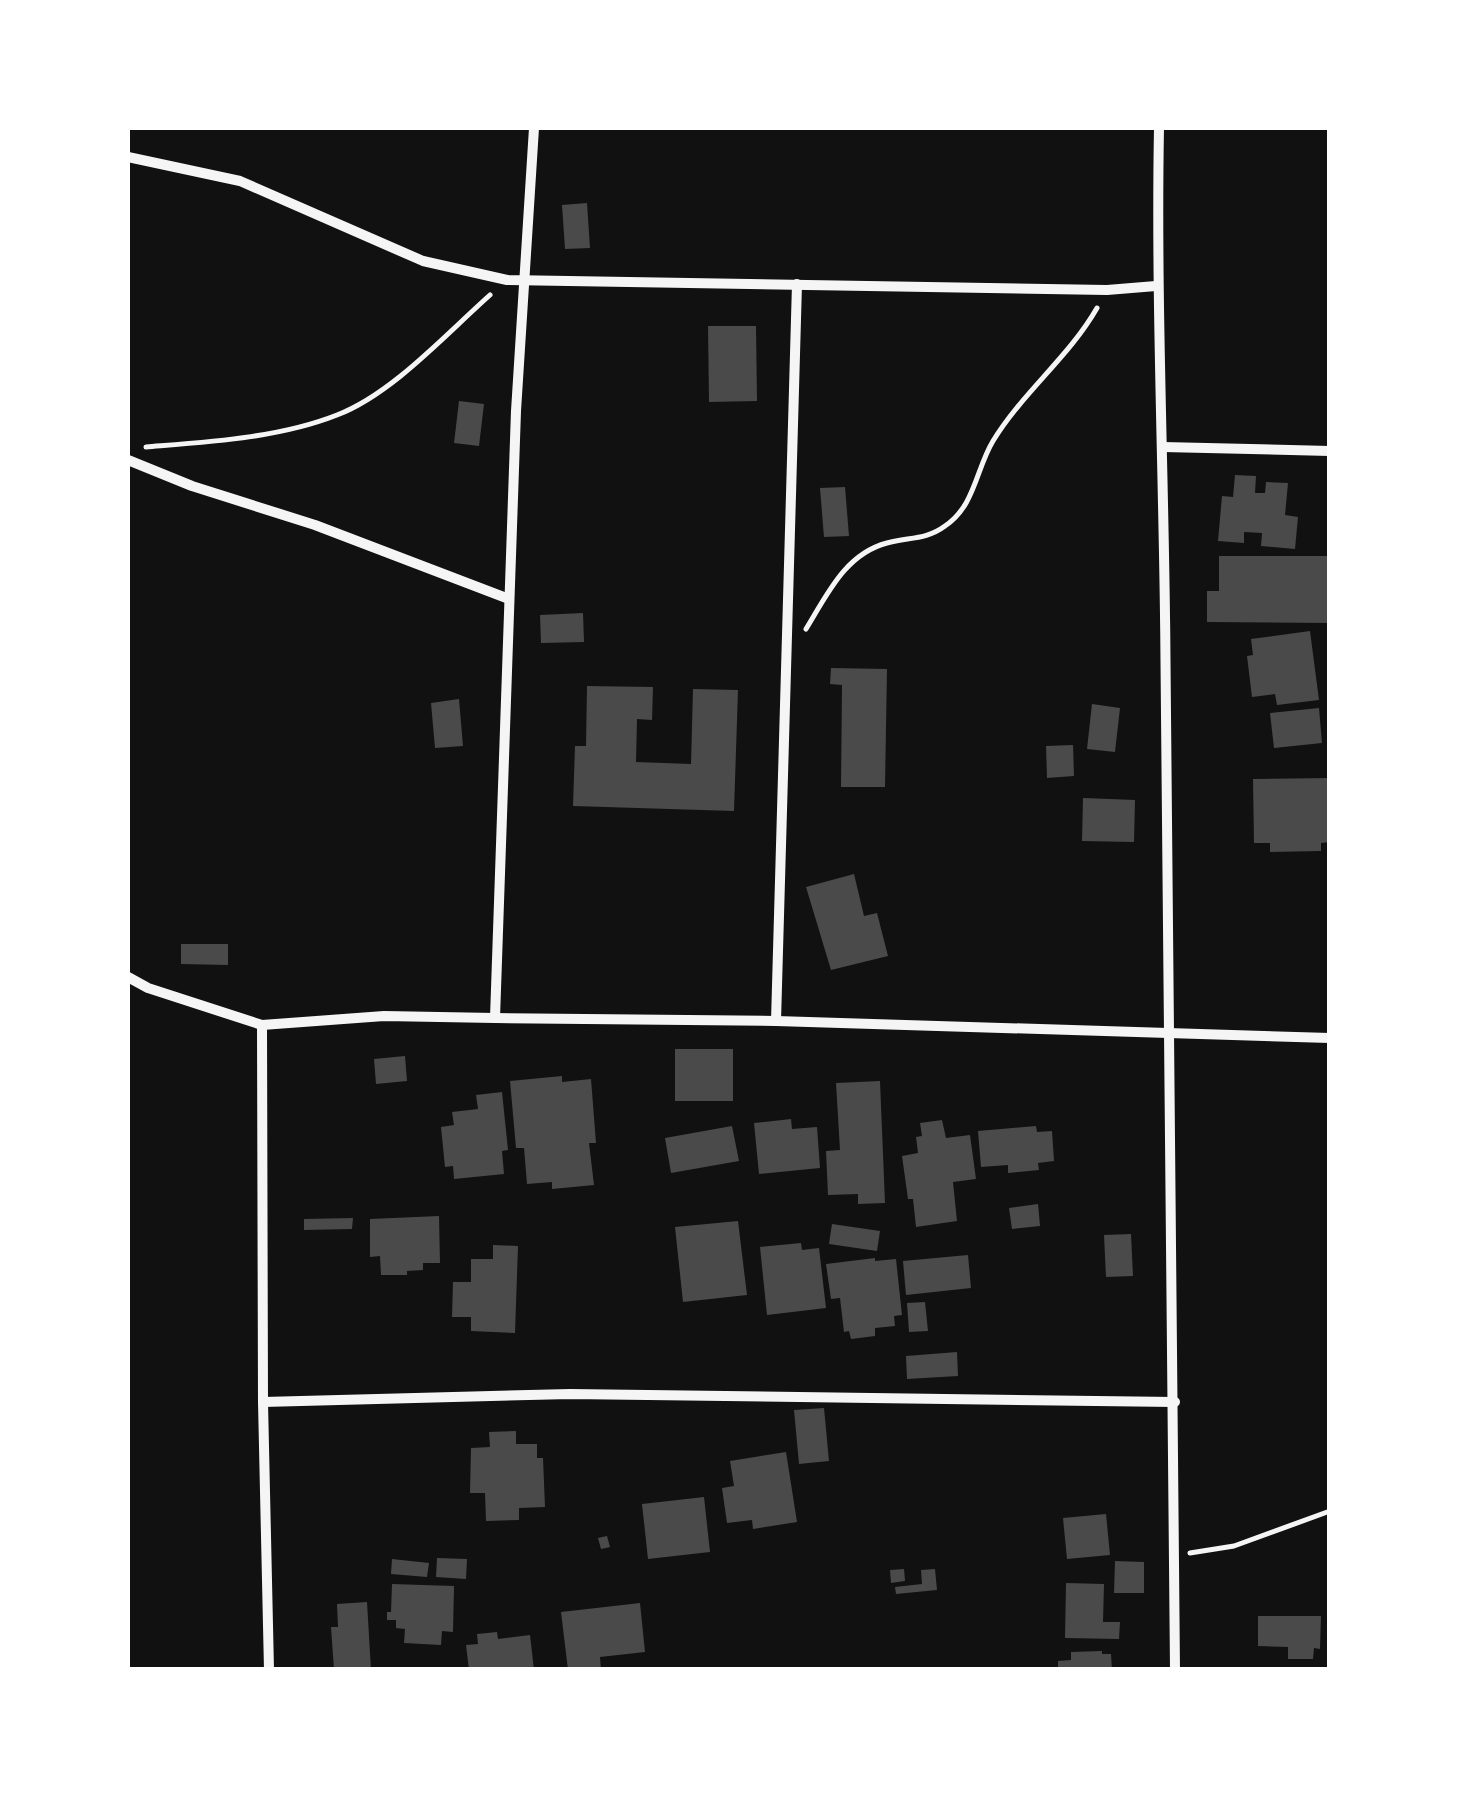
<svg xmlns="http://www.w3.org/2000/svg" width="1457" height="1797" font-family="Raleway,sans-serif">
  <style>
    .building { fill: #4a4a4a }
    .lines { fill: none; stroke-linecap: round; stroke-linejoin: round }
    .path { stroke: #f5f5f5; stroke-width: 5 }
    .minor { stroke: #f5f5f5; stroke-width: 10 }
  </style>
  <rect width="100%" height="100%" fill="#111"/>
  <g class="building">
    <polygon points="587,203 590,248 565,249 562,205"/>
    <polygon points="708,326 756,326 757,401 709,402"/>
    <polygon points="459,401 484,404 479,446 454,443"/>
    <polygon points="1235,475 1256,476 1255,493 1265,493 1266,482 1288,483 1285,515 1298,517 1295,549 1261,546 1262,533 1244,532 1244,543 1218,541 1222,496 1233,497"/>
    <polygon points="845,487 849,536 824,537 820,488"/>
    <polygon points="1219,556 1330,556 1330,623 1207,622 1207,591 1219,591"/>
    <polygon points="583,613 584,642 541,643 540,615"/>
    <polygon points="1310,631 1319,700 1277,705 1275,694 1252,697 1247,656 1253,655 1251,639"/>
    <polygon points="831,668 887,669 885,787 841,787 842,685 830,684"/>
    <polygon points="587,686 653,687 652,720 637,719 636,762 691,764 693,689 738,690 734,811 573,806 575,746 586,746"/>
    <polygon points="459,699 463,746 435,748 431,703"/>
    <polygon points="1092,704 1120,708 1115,752 1087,749"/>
    <polygon points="1319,708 1322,743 1274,748 1270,713"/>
    <polygon points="1073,745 1074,776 1047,778 1046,746"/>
    <polygon points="1330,778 1330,842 1321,843 1321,851 1270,852 1270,843 1254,843 1253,779"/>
    <polygon points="1083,798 1135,800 1134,842 1082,841"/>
    <polygon points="854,874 864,916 877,913 888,956 831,970 806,887"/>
    <polygon points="181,944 228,944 228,965 181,964"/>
    <rect x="675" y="1049" width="58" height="52"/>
    <polygon points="405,1056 407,1081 376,1084 374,1059"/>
    <polygon points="562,1076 562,1082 591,1079 596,1143 589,1143 594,1185 552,1189 552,1182 527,1184 524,1148 516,1148 510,1081"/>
    <polygon points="880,1081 885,1203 858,1204 858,1194 828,1195 826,1151 840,1150 836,1083"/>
    <polygon points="502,1092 508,1150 502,1151 504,1174 454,1179 453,1166 445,1167 441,1127 454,1125 452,1112 478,1109 476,1095"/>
    <polygon points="791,1119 792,1129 817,1127 820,1168 759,1174 754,1123"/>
    <polygon points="942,1120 946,1138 970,1135 976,1179 953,1182 957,1221 916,1227 913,1199 908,1199 902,1156 918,1153 916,1137 922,1136 920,1123"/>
    <polygon points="732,1126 739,1161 671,1173 665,1138"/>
    <polygon points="1036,1126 1037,1132 1052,1131 1054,1161 1038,1163 1039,1170 1008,1173 1008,1165 981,1167 978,1131"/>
    <polygon points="1038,1204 1040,1226 1012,1229 1009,1208"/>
    <polygon points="439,1216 440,1263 423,1263 423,1270 407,1271 407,1275 381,1275 380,1256 370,1257 370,1219"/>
    <polygon points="353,1218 352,1229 304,1230 304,1219"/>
    <polygon points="738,1221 747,1295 683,1302 675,1227"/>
    <polygon points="832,1224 880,1231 877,1251 829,1244"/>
    <polygon points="1131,1234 1133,1276 1106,1277 1104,1235"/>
    <polygon points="801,1243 802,1250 819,1248 826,1308 767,1315 760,1247"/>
    <polygon points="493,1245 518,1246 515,1333 471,1331 471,1317 452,1317 453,1282 471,1282 471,1259 493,1259"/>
    <polygon points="968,1255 971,1288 906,1295 903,1261"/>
    <polygon points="875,1258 875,1261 896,1259 902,1315 894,1316 895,1326 875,1328 875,1336 851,1339 849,1331 844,1332 840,1298 831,1299 826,1264"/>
    <polygon points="925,1302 928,1331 909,1332 907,1303"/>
    <polygon points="957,1352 958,1376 907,1379 906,1356"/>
    <polygon points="824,1408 829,1461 799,1464 794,1410"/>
    <polygon points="516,1431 516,1444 537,1444 537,1458 543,1458 545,1507 519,1508 519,1520 486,1521 485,1493 470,1493 471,1448 490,1447 489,1432"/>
    <polygon points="786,1452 797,1522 753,1529 752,1520 727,1523 722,1488 734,1486 730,1461"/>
    <polygon points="704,1497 710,1552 648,1559 642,1504"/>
    <polygon points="1106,1514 1110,1555 1067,1559 1063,1518"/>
    <polygon points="607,1536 610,1547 601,1549 598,1538"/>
    <polygon points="437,1558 467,1559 466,1579 436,1577"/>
    <polygon points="392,1559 429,1563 427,1577 391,1574"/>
    <polygon points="1115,1561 1144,1562 1144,1593 1114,1593"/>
    <polygon points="904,1569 905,1581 891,1583 890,1570"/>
    <polygon points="935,1569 937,1590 896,1594 895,1587 922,1584 921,1570"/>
    <polygon points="1066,1583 1104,1584 1103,1622 1120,1622 1119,1639 1065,1638"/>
    <polygon points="392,1584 454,1586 453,1632 442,1631 441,1645 404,1643 405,1629 396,1628 396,1620 387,1620 387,1612 391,1612"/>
    <polygon points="367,1602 371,1670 334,1670 331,1627 338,1627 337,1604"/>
    <polygon points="640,1603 645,1652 600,1657 601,1670 568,1670 561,1612"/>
    <polygon points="1258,1616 1321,1616 1320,1649 1314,1648 1313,1659 1288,1659 1288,1647 1258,1646"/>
    <polygon points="497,1632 498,1639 530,1635 534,1670 469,1670 466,1645 478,1644 477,1634"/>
    <polygon points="1102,1651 1102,1654 1111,1654 1112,1670 1058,1670 1058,1661 1071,1660 1071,1652"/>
  </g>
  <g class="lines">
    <g class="path">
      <path d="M 146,447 C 208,442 279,438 337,415 C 392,394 446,334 490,295"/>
      <path d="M 806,629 C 827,595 845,554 887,543 C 909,537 926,540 945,526 C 975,506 976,469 993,441 C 1023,392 1069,357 1097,308"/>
      <polyline points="1190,1553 1234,1546 1330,1511"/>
    </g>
    <g class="minor">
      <path d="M 1159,128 C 1156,290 1163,453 1165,616 C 1170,967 1174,1318 1175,1670"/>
      <polyline points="128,157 240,181 423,261 507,280 1107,290 1156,286"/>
      <polyline points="1163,447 1330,451"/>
      <polyline points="128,460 192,486 315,525 509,599"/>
      <polyline points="128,977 148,988 262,1025 384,1016 495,1018 776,1021 1330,1038"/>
      <polyline points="495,1018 516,411 534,128"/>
      <polyline points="776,1021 797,284"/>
      <polyline points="262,1025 263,1402 269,1670"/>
      <polyline points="263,1402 570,1394 1175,1402"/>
    </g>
  </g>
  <rect width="1457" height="1797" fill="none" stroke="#ffffff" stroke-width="260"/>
</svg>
